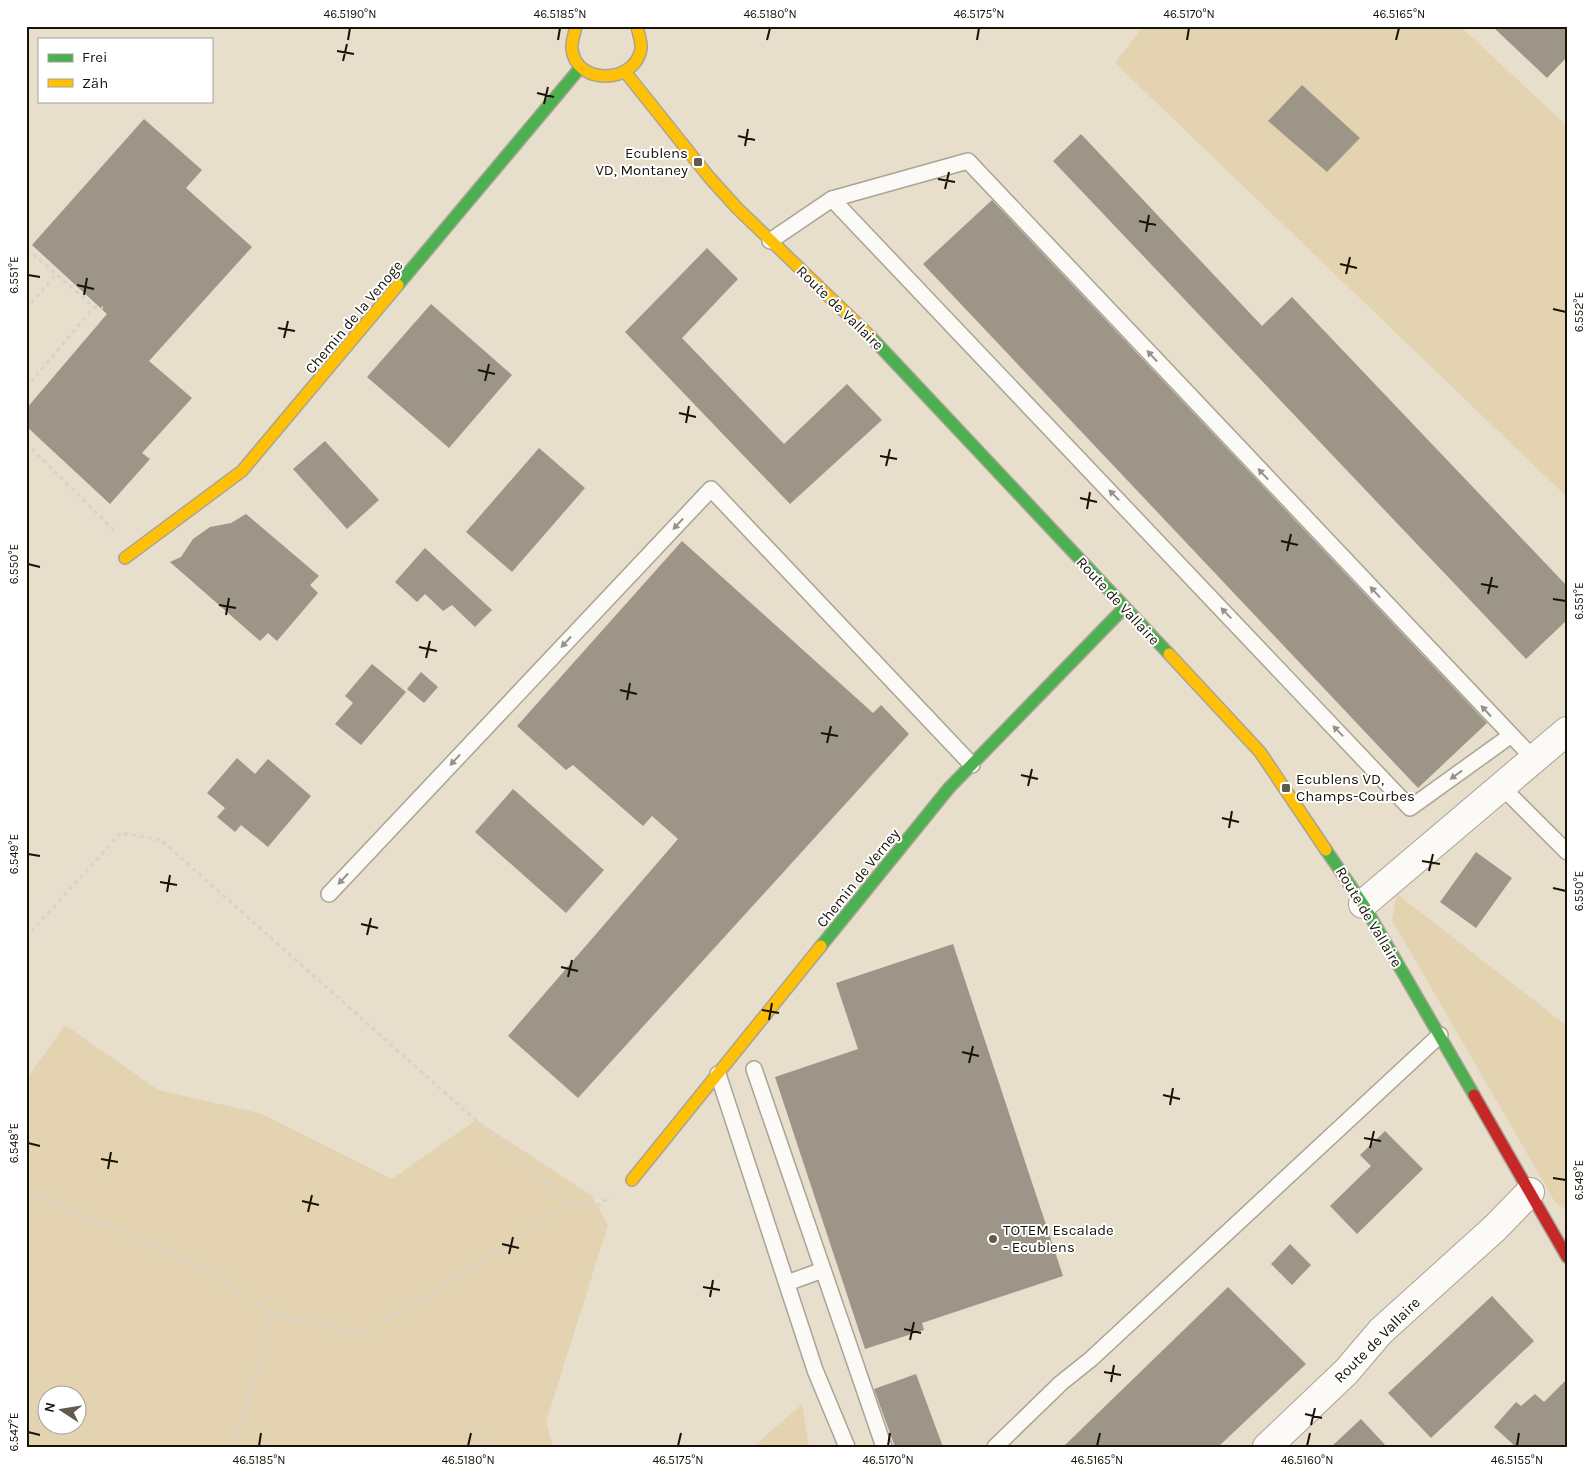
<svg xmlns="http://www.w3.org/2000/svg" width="1593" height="1473" font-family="Karla,sans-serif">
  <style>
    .green { fill: #e3d3b1; fill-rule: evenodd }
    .building { fill: #9d9688 }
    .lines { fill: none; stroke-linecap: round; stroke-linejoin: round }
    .lane-casing { stroke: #aaa495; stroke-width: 18 }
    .street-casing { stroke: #aaa495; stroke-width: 30 }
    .fast-casing { stroke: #aaa495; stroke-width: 14 }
    .slow-casing { stroke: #aaa495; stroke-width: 14 }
    .jam-casing { stroke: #aaa495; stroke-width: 14 }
    .path { stroke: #d7d4ce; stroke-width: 3; stroke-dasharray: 4 4; stroke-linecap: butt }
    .lane { stroke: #fbfaf7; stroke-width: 15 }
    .street { stroke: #fbfaf7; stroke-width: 28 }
    .fast { stroke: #4caf50; stroke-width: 11 }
    .slow { stroke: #ffc107; stroke-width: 11 }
    .jam { stroke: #c62828; stroke-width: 11 }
    .oneway { fill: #95928b }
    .ticks { fill: none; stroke: #181307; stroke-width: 2 }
    .poi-dot { fill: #605a4c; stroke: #fff; stroke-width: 2 }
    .labels { text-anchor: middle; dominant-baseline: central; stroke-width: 4; stroke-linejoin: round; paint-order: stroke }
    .poi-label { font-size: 15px; fill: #181307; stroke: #fff; text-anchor: start }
    .street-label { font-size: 15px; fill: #181307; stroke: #fff }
    .neatline { fill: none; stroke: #181307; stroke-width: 2 }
    .ticks-label { font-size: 12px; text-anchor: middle; fill: #181307 }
  </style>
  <rect width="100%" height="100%" fill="#e7decb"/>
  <g class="green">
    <polygon points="1143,26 1460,26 1567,126 1567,497 1115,63"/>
    <polygon points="1397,894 1567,1026 1567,1211 1555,1202 1392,920"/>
    <path d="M 65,1025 L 158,1090 L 262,1114 L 392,1179 L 476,1120 L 591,1195 L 608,1225 L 546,1422 L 553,1447 L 26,1447 L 26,1080 ZM 48,1396 L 78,1396 L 78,1426 L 48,1426 Z"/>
    <polygon points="802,1404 809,1447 753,1447"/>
  </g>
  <g class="building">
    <polygon points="1492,26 1567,26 1567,57 1547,78"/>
    <polygon points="1302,85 1360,138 1327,172 1268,121"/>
    <polygon points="144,119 202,170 186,188 252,247 149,361 192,398 142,453 150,459 110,504 26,426 26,409 107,314 32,245"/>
    <polygon points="1081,134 1262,326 1292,297 1567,586 1567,620 1526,659 1053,161"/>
    <polygon points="992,200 1487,723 1418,788 923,264"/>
    <polygon points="707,248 738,279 682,338 784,444 847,384 882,420 790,504 625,332"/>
    <polygon points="431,304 512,375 449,448 367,377"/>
    <polygon points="325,441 379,500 347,529 293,469"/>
    <polygon points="539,448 585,488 512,572 466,532"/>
    <polygon points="246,514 319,576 310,585 318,593 277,641 268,633 260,641 170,562 181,557 193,539 210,527 231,523"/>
    <polygon points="682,541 873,713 881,705 909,734 578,1098 508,1036 678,839 652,816 643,826 573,765 566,770 517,726"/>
    <polygon points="425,548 492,610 475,627 452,605 443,611 425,594 417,602 395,582"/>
    <polygon points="372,664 406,692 361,745 335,724 353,703 345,696"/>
    <polygon points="421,672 438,687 424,703 407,689"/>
    <polygon points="237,758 255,774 268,759 311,796 268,847 241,825 235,832 217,817 225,808 207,793"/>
    <polygon points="513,789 604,870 566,913 475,832"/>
    <polygon points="1476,852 1512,878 1476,928 1440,902"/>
    <polygon points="953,944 1063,1276 922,1323 924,1330 865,1349 775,1077 858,1049 836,983"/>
    <polygon points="1385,1131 1423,1169 1357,1234 1330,1206 1371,1166 1360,1155"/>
    <polygon points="1290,1244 1311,1265 1292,1285 1271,1264"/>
    <polygon points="1228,1287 1306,1364 1218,1447 1063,1447"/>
    <polygon points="1492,1296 1534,1341 1431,1438 1388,1393"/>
    <polygon points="916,1374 943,1447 895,1447 874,1389"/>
    <polygon points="1567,1379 1567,1447 1516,1447 1494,1427 1516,1402 1521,1406 1535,1394 1544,1402"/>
    <polygon points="1361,1419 1387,1447 1331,1447"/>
  </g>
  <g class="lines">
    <defs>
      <g id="lane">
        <polyline points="832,199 1410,808 1510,736"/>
        <polyline points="770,241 832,199 968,161 1533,758"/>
        <polyline points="1501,786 1567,852"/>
        <polyline points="329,894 711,489 972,765"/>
        <polyline points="754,1069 884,1447"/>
        <polyline points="718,1074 815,1370 847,1447"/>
        <polyline points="787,1283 823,1270"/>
        <polyline points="995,1447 1061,1383 1091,1359 1440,1035"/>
      </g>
      <g id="street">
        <polyline points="1363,904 1567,731"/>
        <polyline points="1267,1447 1346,1372 1381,1331 1495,1228 1530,1192"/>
      </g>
      <g id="fast">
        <polyline points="398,285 580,68"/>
        <polyline points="871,337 1169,654"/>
        <polyline points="1326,850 1363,904 1474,1095"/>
        <polyline points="821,946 949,788 1124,608"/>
      </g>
      <g id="slow">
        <path d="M 576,26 C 575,33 571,42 572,49 C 576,86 635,84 641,49 C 642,42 638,33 637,26"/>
        <polyline points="626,73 709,177 737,208 871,337"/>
        <polyline points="125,558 242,471 398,285"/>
        <polyline points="1169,654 1260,752 1326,850"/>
        <polyline points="632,1180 821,946"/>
      </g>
      <polyline id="jam" points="1474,1095 1567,1257"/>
    </defs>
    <use href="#lane" class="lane-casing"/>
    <use href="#street" class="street-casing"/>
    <use href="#fast" class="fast-casing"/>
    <use href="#slow" class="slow-casing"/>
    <use href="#jam" class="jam-casing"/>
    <g class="path">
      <polyline points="27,249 94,307 103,308"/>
      <polyline points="26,309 55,275"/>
      <polyline points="26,388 94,307"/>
      <polyline points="26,443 117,533"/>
      <polyline points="26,937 121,833 161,840 570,1204"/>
      <polyline points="26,1191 200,1265 272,1313"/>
      <polyline points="476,1425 486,1447"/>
      <polyline points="235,1447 272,1313 365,1334 570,1204 597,1206 611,1196"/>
    </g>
    <use href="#lane" class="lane"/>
    <use href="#street" class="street"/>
    <use href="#fast" class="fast"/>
    <use href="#slow" class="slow"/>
    <use href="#jam" class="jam"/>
  </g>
  <defs><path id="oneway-solid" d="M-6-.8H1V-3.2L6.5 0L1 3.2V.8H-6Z" transform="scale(1.25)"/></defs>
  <g class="oneway">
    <use href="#oneway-solid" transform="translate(1152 356) rotate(-133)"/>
    <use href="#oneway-solid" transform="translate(1263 474) rotate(-133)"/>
    <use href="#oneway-solid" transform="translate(1114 495) rotate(-134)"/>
    <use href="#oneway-solid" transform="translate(678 524) rotate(133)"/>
    <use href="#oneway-solid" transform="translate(1375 592) rotate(-133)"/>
    <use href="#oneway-solid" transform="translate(1226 613) rotate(-134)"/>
    <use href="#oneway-solid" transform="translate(566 642) rotate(133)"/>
    <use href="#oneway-solid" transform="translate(1486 711) rotate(-133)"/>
    <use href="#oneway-solid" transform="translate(1338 731) rotate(-134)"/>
    <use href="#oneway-solid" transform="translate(455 760) rotate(133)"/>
    <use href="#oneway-solid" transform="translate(1456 775) rotate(144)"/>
    <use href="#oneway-solid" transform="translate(343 879) rotate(133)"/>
  </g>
  <path class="ticks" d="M 348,40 L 350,28M 558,40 L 560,28M 767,40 L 770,28M 977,40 L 979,28M 1187,40 L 1189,28M 1396,40 L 1399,28M 337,51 L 354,54M 343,61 L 347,44M 537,93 L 554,97M 544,104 L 548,87M 738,136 L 755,140M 745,146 L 748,129M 938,179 L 955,182M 945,189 L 949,172M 1139,221 L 1156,225M 1146,232 L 1149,215M 1340,264 L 1357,268M 1346,274 L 1350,257M 28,275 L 40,277M 77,285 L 94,289M 84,295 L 87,278M 1553,309 L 1566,312M 278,328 L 295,331M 284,338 L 288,321M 478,370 L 495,374M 485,381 L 489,364M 679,413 L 696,417M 686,423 L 689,406M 880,456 L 897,459M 886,466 L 890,449M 1080,498 L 1097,502M 1087,509 L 1090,492M 1281,541 L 1298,545M 1287,551 L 1291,534M 28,564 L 40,567M 1481,584 L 1498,587M 1488,594 L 1492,577M 1553,599 L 1566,601M 219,605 L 236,608M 226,615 L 229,598M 419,647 L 437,651M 426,658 L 430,641M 620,690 L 637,694M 627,700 L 630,683M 821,733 L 838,736M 827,743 L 831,726M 1021,775 L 1038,779M 1028,786 L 1032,769M 1222,818 L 1239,822M 1229,828 L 1232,811M 28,854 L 40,856M 1422,861 L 1440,864M 1429,871 L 1433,854M 160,882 L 177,885M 1553,888 L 1566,891M 167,892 L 170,875M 361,924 L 378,928M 367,935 L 371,918M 561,967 L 578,971M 568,977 L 572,960M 762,1010 L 779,1013M 769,1020 L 772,1003M 962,1052 L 979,1056M 969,1063 L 973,1046M 1163,1095 L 1180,1099M 1170,1105 L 1173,1088M 1364,1138 L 1381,1141M 28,1143 L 40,1146M 1370,1148 L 1374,1131M 101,1159 L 118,1162M 108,1169 L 111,1152M 1553,1178 L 1566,1180M 302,1201 L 319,1205M 308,1212 L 312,1195M 502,1244 L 519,1248M 509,1254 L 513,1237M 703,1287 L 720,1290M 710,1297 L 713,1280M 904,1329 L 921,1333M 910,1340 L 914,1322M 1104,1372 L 1121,1375M 1111,1382 L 1114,1365M 1305,1414 L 1322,1418M 1311,1425 L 1315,1408M 28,1432 L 40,1435M 259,1446 L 261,1433M 468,1446 L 471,1433M 678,1446 L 681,1433M 888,1446 L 890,1433M 1097,1446 L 1100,1433M 1307,1446 L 1310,1433M 1517,1446 L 1519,1433"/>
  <g class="poi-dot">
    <rect x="693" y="157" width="10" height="10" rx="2.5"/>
    <rect x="1281" y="783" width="10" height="10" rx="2.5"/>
    <circle cx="993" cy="1239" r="5"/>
  </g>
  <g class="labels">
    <g class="poi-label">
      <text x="688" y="153" text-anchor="end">Ecublens<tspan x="688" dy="17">VD, Montaney</tspan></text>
      <text x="1296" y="779">Ecublens VD,<tspan x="1296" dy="17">Champs-Courbes</tspan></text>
      <text x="1003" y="1230">TOTEM Escalade<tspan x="1003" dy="17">- Ecublens</tspan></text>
    </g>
    <g class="street-label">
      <text transform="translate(840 308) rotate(44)">Route de Vallaire</text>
      <text transform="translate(354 317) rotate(-50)">Chemin de la Venoge</text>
      <text transform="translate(1118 601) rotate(47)">Route de Vallaire</text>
      <text transform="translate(858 878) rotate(-51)">Chemin de Verney</text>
      <text transform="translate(1369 917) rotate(59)">Route de Vallaire</text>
      <text transform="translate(1377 1340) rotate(-45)">Route de Vallaire</text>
    </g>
  </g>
  <rect width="1593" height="1473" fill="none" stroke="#ffffff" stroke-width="55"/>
  <rect x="38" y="38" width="175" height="65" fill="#ffffff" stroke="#a3a19c"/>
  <rect x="48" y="54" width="25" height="8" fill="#4caf50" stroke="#a3a19c"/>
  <text x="82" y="62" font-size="15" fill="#181307">Frei</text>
  <rect x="48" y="79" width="25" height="8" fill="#ffc107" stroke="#a3a19c"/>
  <text x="82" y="88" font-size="15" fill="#181307">Zäh</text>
  <g transform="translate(62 1410) rotate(282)"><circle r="24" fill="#ffffff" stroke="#a3a19c"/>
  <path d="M0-4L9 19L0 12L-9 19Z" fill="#605a4c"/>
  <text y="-8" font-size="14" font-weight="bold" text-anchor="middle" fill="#181307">N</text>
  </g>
  <rect x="28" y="28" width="1538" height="1418" class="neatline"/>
  <g class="ticks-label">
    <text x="350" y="18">46.5190°N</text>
    <text x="560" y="18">46.5185°N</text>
    <text x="770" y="18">46.5180°N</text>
    <text x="979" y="18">46.5175°N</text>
    <text x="1189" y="18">46.5170°N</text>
    <text x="1399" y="18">46.5165°N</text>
    <text transform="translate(14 275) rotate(-90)" y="4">6.551°E</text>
    <text transform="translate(1579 312) rotate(-90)" y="4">6.552°E</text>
    <text transform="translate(14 564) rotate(-90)" y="4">6.550°E</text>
    <text transform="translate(1579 601) rotate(-90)" y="4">6.551°E</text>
    <text transform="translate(14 854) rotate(-90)" y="4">6.549°E</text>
    <text transform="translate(1579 891) rotate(-90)" y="4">6.550°E</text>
    <text transform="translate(14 1143) rotate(-90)" y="4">6.548°E</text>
    <text transform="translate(1579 1180) rotate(-90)" y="4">6.549°E</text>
    <text transform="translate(14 1432) rotate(-90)" y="4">6.547°E</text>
    <text x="259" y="1464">46.5185°N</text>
    <text x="468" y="1464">46.5180°N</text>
    <text x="678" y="1464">46.5175°N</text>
    <text x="888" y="1464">46.5170°N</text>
    <text x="1097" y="1464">46.5165°N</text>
    <text x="1307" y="1464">46.5160°N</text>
    <text x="1517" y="1464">46.5155°N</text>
  </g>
</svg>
